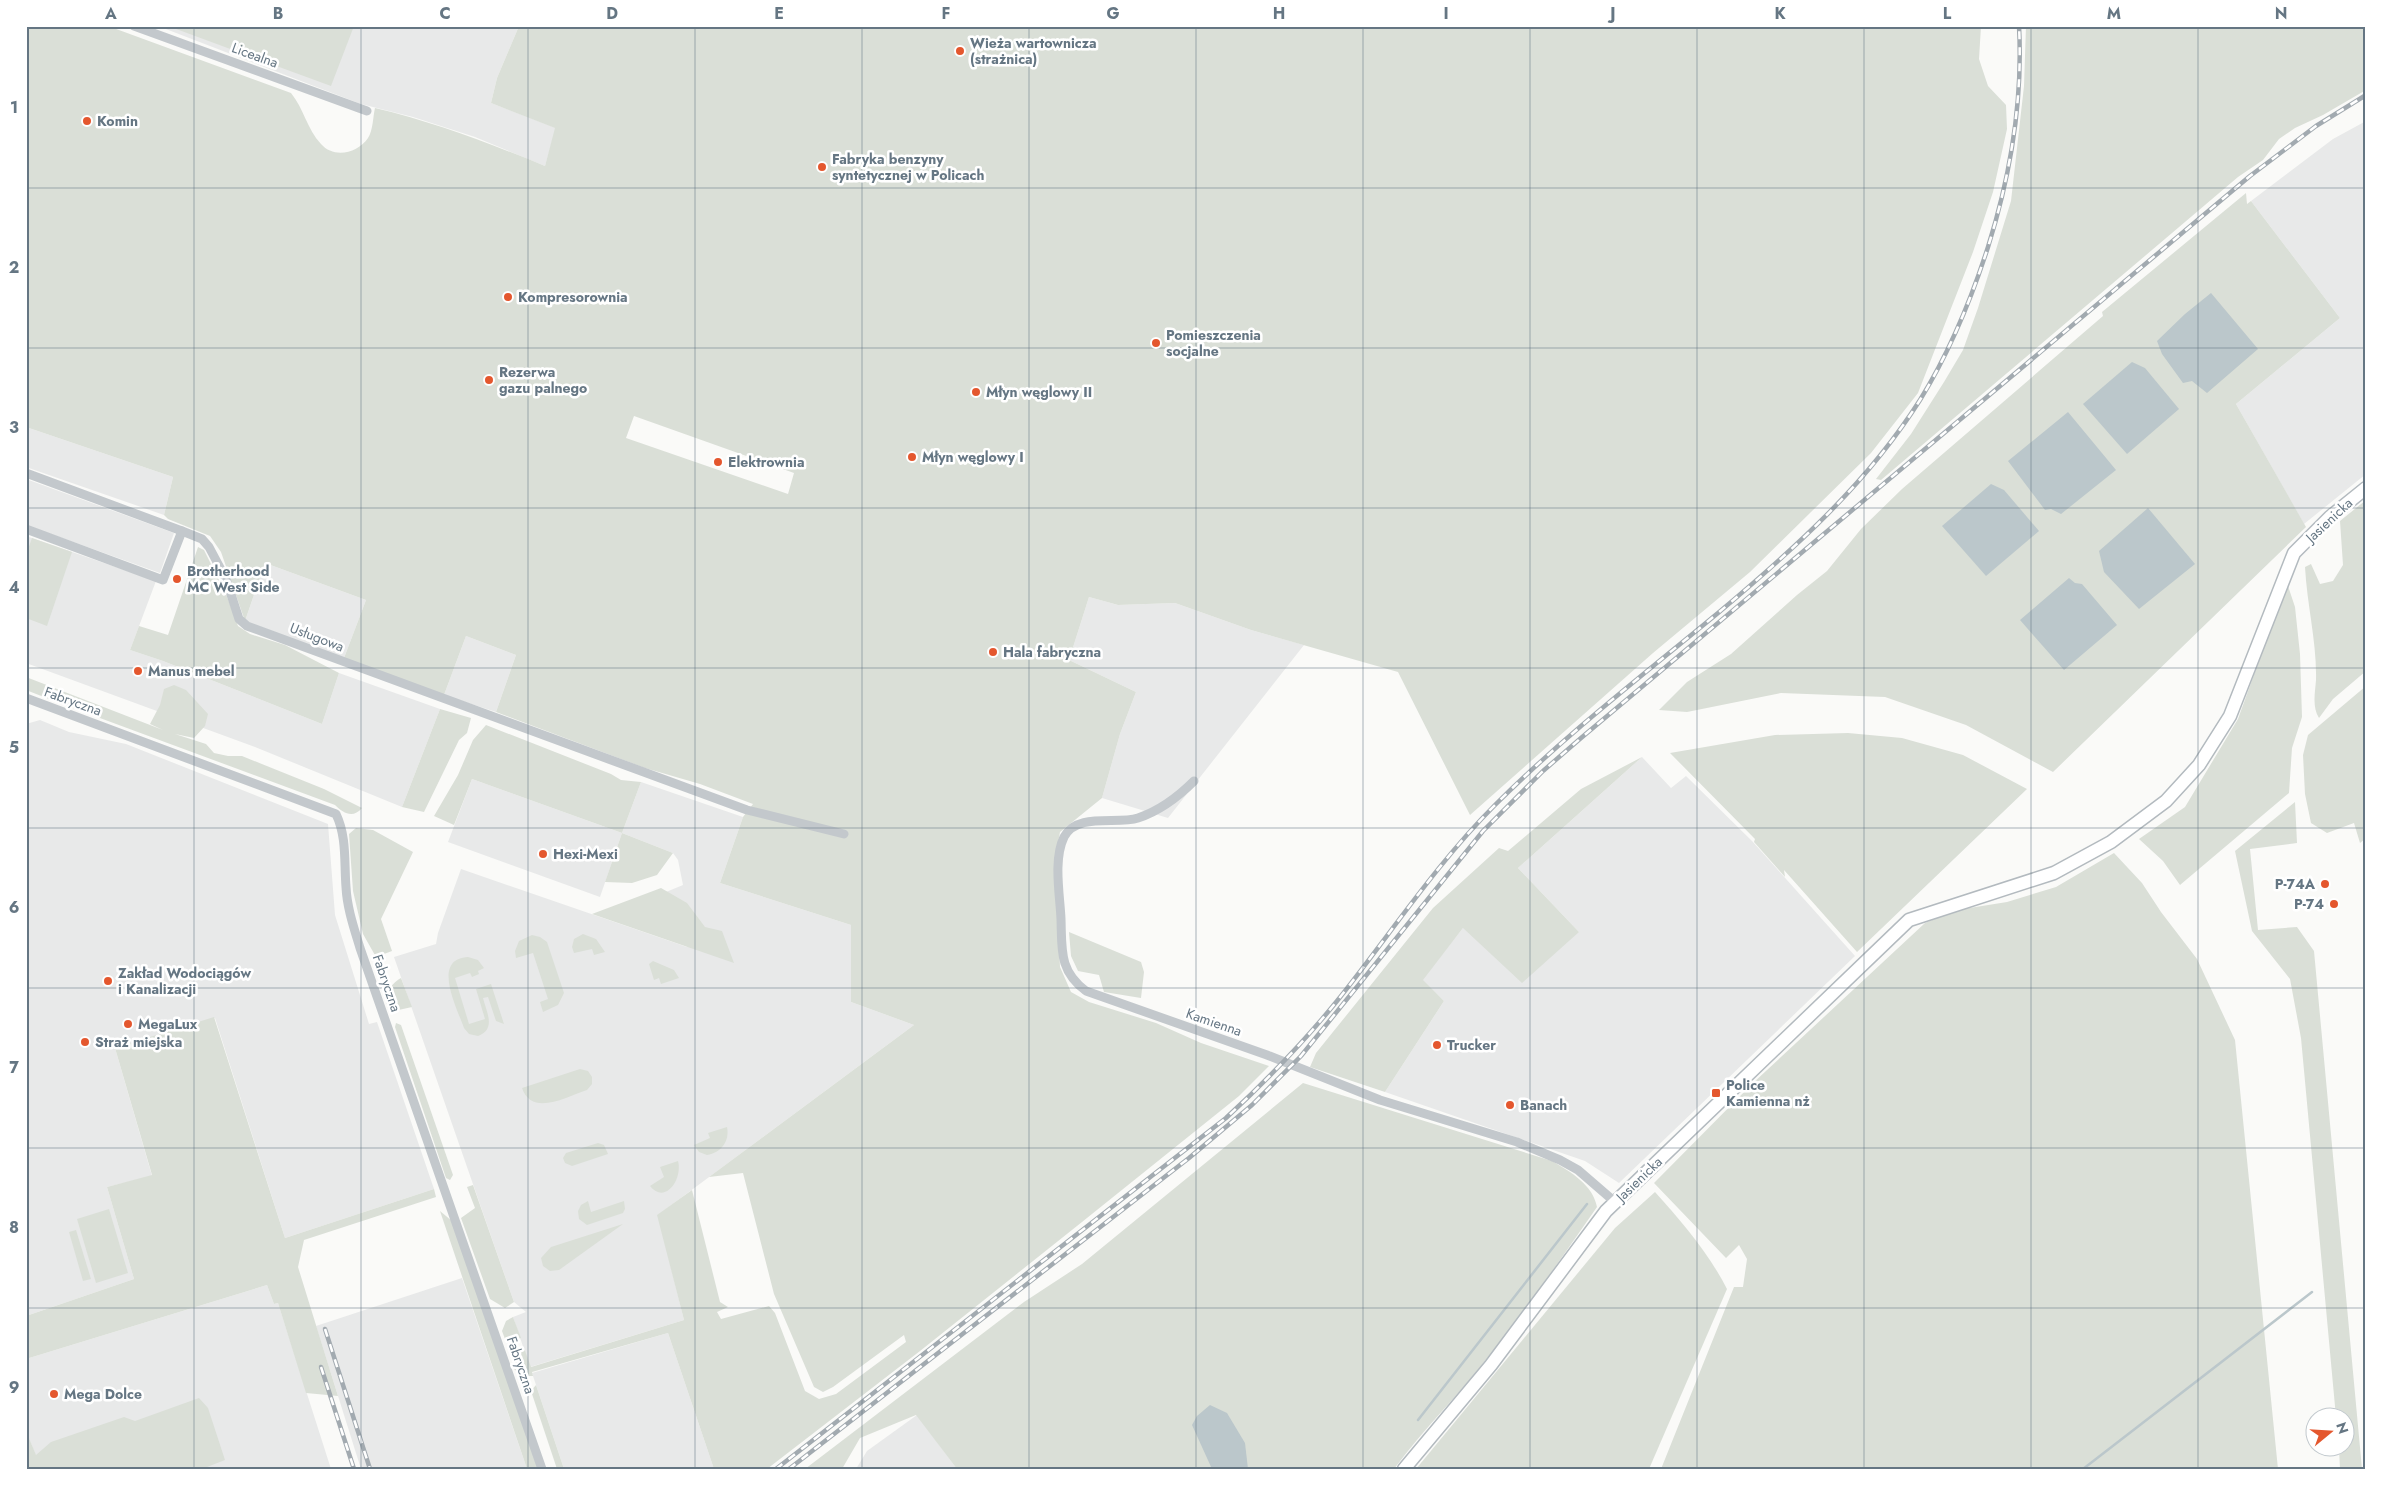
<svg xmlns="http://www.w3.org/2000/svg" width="2392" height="1495" font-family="Jost,sans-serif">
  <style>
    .built { fill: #e8e9e9 }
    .green { fill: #dadfd7; fill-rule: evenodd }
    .water { fill: #bbc7cb }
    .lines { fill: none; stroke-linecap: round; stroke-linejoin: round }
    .stream { stroke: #bbc7cb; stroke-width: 2.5 }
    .secondary-casing { stroke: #b3babf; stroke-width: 15 }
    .street { stroke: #c3c8cc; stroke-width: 9 }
    .secondary { stroke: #fff; stroke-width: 12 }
    .rail-casing { stroke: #a2aab0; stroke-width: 4.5 }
    .rail { stroke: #fff; stroke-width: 2.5; stroke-dasharray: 8; stroke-linecap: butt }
    .grid { fill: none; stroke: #657683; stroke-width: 1; stroke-opacity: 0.55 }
    .poi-dot { fill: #e4572e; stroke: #fff; stroke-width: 2 }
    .labels { text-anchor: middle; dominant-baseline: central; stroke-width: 5; stroke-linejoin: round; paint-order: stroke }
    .poi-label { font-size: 14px; font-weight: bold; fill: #657683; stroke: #fff; text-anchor: start }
    .street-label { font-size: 14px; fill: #657683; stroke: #fff }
    .neatline { fill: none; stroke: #657683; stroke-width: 2 }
    .grid-label { font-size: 16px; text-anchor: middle; font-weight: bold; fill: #657683 }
  </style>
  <rect width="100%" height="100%" fill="#fafaf8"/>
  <g class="built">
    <polygon points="158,26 519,26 497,78 491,103 556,128 545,166 475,137 413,117 361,104"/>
    <polygon points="2366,121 2366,474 2304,524 2236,404 2340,318 2251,201 2333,139"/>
    <polygon points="26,427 173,477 164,515 26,467"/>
    <polygon points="26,479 174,533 160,573 26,525"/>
    <polygon points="26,536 156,581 130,650 163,661 322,724 339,673 440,709 402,807 255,747 26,663"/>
    <polygon points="265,563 366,600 344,658 245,621"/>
    <polygon points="1089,597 1118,605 1175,603 1251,630 1304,645 1168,818 1102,798 1120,734 1136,692 1069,660"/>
    <polygon points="466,636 516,655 496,712 444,695"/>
    <polygon points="40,720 69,732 126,744 328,824 335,915 369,1024 377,1022 434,1189 285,1238 215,1018 115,1048 152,1176 107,1187 134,1279 26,1316 26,724"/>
    <polygon points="1642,757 1671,788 1686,776 1752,841 1855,956 1619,1183 1585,1161 1385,1092 1444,1001 1422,980 1463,928 1579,932 1518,868"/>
    <polygon points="472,779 622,833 641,782 743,817 720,883 851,925 851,1002 914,1025 658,1215 684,1320 530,1367 513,1317 526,1312 514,1302 394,957 436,944 438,933 461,869 687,947 666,892 683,885 678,860 673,853 622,833 600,897 448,842"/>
    <polygon points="462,1278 527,1469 361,1469 316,1326"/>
    <polygon points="267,1285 274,1304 278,1303 331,1469 41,1469 26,1431 26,1359"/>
    <polygon points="668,1333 714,1469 564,1469 532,1373"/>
    <polygon points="917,1415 957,1469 856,1469 867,1451"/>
  </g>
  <g class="green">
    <path d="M 26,26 L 108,26 L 291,93 C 304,109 307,129 321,144 C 334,159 358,153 368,138 C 373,131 373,116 375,108 C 434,122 489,143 545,166 L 555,128 L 491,103 L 497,78 L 519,26 L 1981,26 L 1979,59 L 1988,86 L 2006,105 L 2007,129 L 1993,192 L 1973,252 L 1918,393 L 1871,453 L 1750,572 L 1653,653 L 1470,815 L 1398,672 L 1251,630 L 1175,603 L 1118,605 L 1089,597 L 1069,660 L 1136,692 L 1120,734 L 1102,798 L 1060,832 L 1055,860 L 1060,967 L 1071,992 L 1089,1002 L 1156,1023 L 1201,1043 L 1269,1066 L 1239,1096 L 1082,1222 L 920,1351 L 767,1469 L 714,1469 L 668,1333 L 532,1372 L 533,1376 L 522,1376 L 514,1369 L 512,1353 L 524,1348 L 531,1367 L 684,1320 L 657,1215 L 692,1190 L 720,1302 L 728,1307 L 717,1312 L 721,1319 L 769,1306 L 775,1313 L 805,1391 L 819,1399 L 836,1394 L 906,1342 L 904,1335 L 833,1387 L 823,1392 L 814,1387 L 774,1294 L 743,1173 L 709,1177 L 914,1025 L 851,1002 L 851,925 L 720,883 L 743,817 L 753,804 L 700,784 L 645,768 L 496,712 L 516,655 L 466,636 L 444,695 L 344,658 L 366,600 L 265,563 L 245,621 L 221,552 L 210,536 L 168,519 L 164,515 L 173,477 L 26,427 ZM 634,416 L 794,473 L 788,494 L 626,438 Z"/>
    <polygon points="168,26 354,26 331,86"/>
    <polygon points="2026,26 2366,26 2366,90 2323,115 2295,128 2279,139 2263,160 2238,177 1881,480 1876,479 1911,434 1944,382 1963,350 1978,308 2011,201 2024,86"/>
    <polygon points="2246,193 2247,204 2251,201 2340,318 2236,404 2306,527 2053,772 1966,725 1885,697 1781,693 1687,712 1659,710 1687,682 1731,654 1797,595 1827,571 1861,529 1902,489 2103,316 2102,312"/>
    <path d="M 2366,500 L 2366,671 L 2333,699 L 2319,718 C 2312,707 2315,693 2316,680 C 2317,643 2307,605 2305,567 L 2311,564 L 2320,584 L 2333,581 L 2343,565 L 2340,521 Z"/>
    <polygon points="32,538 72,552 47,626 26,618 26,555"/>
    <polygon points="198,547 204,550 226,594 238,626 250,634 285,645 339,673 322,724 163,661 130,650 139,626 168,635"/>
    <polygon points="2287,583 2295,607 2300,654 2302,717 2292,748 2289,793 2180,885 2163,861 2139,839 2185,807 2238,719"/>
    <path d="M 26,677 L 163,730 L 150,724 L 160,705 L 164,689 L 174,685 L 186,690 L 208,714 L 205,726 L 194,738 L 175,734 L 206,744 L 214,753 L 228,756 L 242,756 L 324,789 L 362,808 C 353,819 343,813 335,805 L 54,701 L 26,690 Z"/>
    <polygon points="2366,686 2366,838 2360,843 2354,823 2327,833 2311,823 2305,794 2303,755 2308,735"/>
    <polygon points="440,709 471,718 467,733 459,740 424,812 402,807"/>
    <polygon points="486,725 611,774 621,780 641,782 622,833 673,853 657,875 632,883 605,882 622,833 472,779 454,825 434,816 458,775 473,740"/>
    <polygon points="1848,733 1902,738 1963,755 2027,789 1857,952 1784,870 1785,877 1754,842 1755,839 1670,753 1775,735"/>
    <polygon points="1642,757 1518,868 1579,932 1522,983 1463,928 1423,980 1444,1001 1385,1092 1310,1067 1316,1053 1433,908 1499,848 1508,851 1581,789"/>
    <polygon points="2295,802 2297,843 2250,849 2258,930 2297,927 2314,951 2362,1469 2340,1469 2339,1448 2344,1448 2344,1418 2336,1417 2301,1038 2290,979 2252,931 2235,851"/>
    <polygon points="356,828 373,830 413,852 381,919 392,951 376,957 363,934 353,891 349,834"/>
    <polygon points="2114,853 2142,883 2161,912 2197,959 2235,1040 2278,1469 1661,1469 1734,1287 1743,1287 1747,1259 1739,1245 1726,1258 1654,1183 1753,1083 1925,923 1957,910 2007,902 2056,887"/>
    <polygon points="661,888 687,903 705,927 722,931 734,963 592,914"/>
    <polygon points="1069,932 1141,962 1144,972 1141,998 1104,992 1099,975 1078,971 1071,956"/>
    <polygon points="583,934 596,939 605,952 594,955 592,949 574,953 572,947 574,939"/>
    <polygon points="532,935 540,937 547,942 564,993 558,1005 543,1012 540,1002 548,999 533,953 516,958 515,951 519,941"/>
    <path d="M 468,957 L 478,960 L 484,968 L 478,971 L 479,974 L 472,977 L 470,973 L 455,978 L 469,1024 L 485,1019 L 476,989 L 491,984 L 504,1024 L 496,1021 L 488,997 L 483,998 C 486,1011 497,1029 478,1036 L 469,1034 L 464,1028 C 457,1008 431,959 468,957 Z"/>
    <polygon points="653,961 674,970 679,978 661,984 659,978 654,980 649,964"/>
    <path d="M 401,978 L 412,1007 L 394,1011 C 377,1002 390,984 401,978 Z"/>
    <polygon points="214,1017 285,1238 434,1189 436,1197 304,1240 298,1267 338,1396 306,1393 278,1303 274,1304 267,1285 26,1359 26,1316 134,1279 107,1187 152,1175 115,1048"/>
    <polygon points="396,1023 401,1025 453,1175 450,1180 446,1178 395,1027"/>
    <path d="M 580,1069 L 588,1071 L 592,1077 L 592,1084 L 587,1090 C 566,1097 532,1117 522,1088 Z"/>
    <path d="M 1303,1083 L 1552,1161 C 1571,1172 1593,1185 1597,1207 C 1563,1256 1529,1305 1492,1352 C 1461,1393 1424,1428 1394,1469 L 957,1469 L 916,1415 L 860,1438 L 842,1469 L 805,1469 L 1024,1302 L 1082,1264 Z"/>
    <path d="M 727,1127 C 730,1141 721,1153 707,1155 L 699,1152 L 694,1145 L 710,1138 L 708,1133 Z"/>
    <polygon points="598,1143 604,1145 608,1154 572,1166 565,1163 563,1158 566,1153"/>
    <path d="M 678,1161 C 683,1179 665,1205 650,1186 L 664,1177 L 660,1167 Z"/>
    <polygon points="473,1185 514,1302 505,1308 490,1299 461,1218 475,1208 467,1187"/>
    <path d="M 1655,1192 C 1682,1222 1708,1252 1727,1289 L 1649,1469 L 1416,1469 L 1615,1228 Z"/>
    <polygon points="588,1201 591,1212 624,1201 625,1209 623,1213 587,1225 579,1219 578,1211 581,1205"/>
    <polygon points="109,1209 128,1273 96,1283 77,1219"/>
    <polygon points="440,1211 452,1221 538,1469 527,1469"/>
    <polygon points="623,1224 559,1270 550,1271 543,1266 541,1258 551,1247"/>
    <polygon points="76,1230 91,1279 83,1281 69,1232"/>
    <polygon points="513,1317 521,1338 511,1342 505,1339 502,1331 506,1321"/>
    <polygon points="536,1385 564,1469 557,1469 531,1391"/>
    <polygon points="199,1398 208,1408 225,1460 202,1469 26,1469 26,1431 36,1455 51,1442 124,1417 135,1421"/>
  </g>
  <g class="water">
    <polygon points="2211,293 2258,349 2207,393 2192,381 2183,383 2162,354 2157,341 2185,314"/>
    <polygon points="2132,362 2145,368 2179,409 2127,454 2083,404"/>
    <polygon points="2068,412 2116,470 2061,514 2051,509 2045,510 2008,461"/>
    <polygon points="1991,484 2004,490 2039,531 1986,576 1942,526"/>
    <polygon points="2148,508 2195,564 2139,609 2104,572 2099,551"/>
    <polygon points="2069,578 2075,583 2082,584 2117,625 2064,670 2020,620"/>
    <polygon points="1210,1405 1227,1413 1245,1443 1248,1469 1212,1469 1192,1425 1197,1416"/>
  </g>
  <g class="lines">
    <g class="stream">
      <polyline points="1418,1420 1587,1204"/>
      <polyline points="2083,1469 2312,1292"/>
    </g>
    <defs>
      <polyline id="secondary" points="1404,1469 1491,1365 1606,1211 1909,920 2054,873 2111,842 2166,801 2199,765 2230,716 2294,553 2330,517 2366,488"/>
    </defs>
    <use href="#secondary" class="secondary-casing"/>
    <g class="street">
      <polyline points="134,26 367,111"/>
      <polyline points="26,473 182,531 163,580 26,529"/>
      <polyline points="182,531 202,539 209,547 226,579 239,619 247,626 747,810 844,834"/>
      <path d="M 26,698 L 336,814 C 347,837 344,862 346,887 C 347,908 354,928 360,948 L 542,1469"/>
      <path d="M 1194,781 C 1179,796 1159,811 1138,818 C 1117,825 1077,812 1064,837 C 1053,860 1060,895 1061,919 C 1062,950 1059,971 1086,991 L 1267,1055 L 1380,1100 L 1517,1142 L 1560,1160 L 1578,1170 L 1615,1202"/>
    </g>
    <use href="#secondary" class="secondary"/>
    <defs>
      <g id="rail">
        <polyline points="325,1329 370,1469"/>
        <polyline points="321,1367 354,1469"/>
        <path d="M 776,1469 L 1226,1118 C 1266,1081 1303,1043 1337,1001 C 1389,936 1436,864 1495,805 C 1564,736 1643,675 1718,613 C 1793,550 1867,484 1920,400 C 1949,353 1971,300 1988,247 C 2010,177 2023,100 2019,26"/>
        <polyline points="789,1469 1189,1158 1252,1105 1301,1056 1483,831 1543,771 1581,738 2250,176 2316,126 2366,95"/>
      </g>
    </defs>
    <use href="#rail" class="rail-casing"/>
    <use href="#rail" class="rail"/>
  </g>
  <path class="grid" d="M 194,26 L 194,1469M 361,26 L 361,1469M 528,26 L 528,1469M 695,26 L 695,1469M 862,26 L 862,1469M 1029,26 L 1029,1469M 1196,26 L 1196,1469M 1363,26 L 1363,1469M 1530,26 L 1530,1469M 1697,26 L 1697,1469M 1864,26 L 1864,1469M 2031,26 L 2031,1469M 2198,26 L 2198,1469M 26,188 L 2366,188M 26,348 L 2366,348M 26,508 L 2366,508M 26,668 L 2366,668M 26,828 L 2366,828M 26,988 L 2366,988M 26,1148 L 2366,1148M 26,1308 L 2366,1308"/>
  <g class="poi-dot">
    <circle cx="960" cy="51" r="5"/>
    <circle cx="87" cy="121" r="5"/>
    <circle cx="822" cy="167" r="5"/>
    <circle cx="508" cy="297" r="5"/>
    <circle cx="1156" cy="343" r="5"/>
    <circle cx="489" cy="380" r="5"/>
    <circle cx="976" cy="392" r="5"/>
    <circle cx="912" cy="457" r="5"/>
    <circle cx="718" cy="462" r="5"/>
    <circle cx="177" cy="579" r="5"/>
    <circle cx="993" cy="652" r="5"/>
    <circle cx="138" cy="671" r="5"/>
    <circle cx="543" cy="854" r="5"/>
    <circle cx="2325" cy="884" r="5"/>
    <circle cx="2334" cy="904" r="5"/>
    <circle cx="108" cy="981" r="5"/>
    <circle cx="128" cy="1024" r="5"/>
    <circle cx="85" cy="1042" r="5"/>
    <circle cx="1437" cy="1045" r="5"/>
    <rect x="1711" y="1088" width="10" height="10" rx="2.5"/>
    <circle cx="1510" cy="1105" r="5"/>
    <circle cx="54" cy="1394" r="5"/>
  </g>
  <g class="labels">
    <g class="poi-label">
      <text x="970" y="43">Wieża wartownicza<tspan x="970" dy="16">(strażnica)</tspan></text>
      <text x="97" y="121">Komin</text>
      <text x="832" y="159">Fabryka benzyny<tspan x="832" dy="16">syntetycznej w Policach</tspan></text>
      <text x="518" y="297">Kompresorownia</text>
      <text x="1166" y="335">Pomieszczenia<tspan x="1166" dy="16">socjalne</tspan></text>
      <text x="499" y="372">Rezerwa<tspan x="499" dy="16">gazu palnego</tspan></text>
      <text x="986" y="392">Młyn węglowy II</text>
      <text x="922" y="457">Młyn węglowy I</text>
      <text x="728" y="462">Elektrownia</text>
      <text x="187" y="571">Brotherhood<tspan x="187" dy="16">MC West Side</tspan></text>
      <text x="1003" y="652">Hala fabryczna</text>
      <text x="148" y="671">Manus mebel</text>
      <text x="553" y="854">Hexi-Mexi</text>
      <text x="2315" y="884" text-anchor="end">P-74A</text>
      <text x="2324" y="904" text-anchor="end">P-74</text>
      <text x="118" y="973">Zakład Wodociągów<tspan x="118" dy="16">i Kanalizacji</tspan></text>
      <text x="138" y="1024">MegaLux</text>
      <text x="95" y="1042">Straż miejska</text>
      <text x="1447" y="1045">Trucker</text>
      <text x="1726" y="1085">Police<tspan x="1726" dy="16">Kamienna nż</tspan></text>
      <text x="1520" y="1105">Banach</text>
      <text x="64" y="1394">Mega Dolce</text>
    </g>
    <g class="street-label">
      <text transform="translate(255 55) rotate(20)">Licealna</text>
      <text transform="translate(2329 520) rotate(-43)">Jasienicka</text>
      <text transform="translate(317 637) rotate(21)">Usługowa</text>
      <text transform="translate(73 701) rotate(20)">Fabryczna</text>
      <text transform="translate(387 983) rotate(71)">Fabryczna</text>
      <text transform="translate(1214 1022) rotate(19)">Kamienna</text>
      <text transform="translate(1639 1179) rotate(-44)">Jasienicka</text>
      <text transform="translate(521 1365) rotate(71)">Fabryczna</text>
    </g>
  </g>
  <rect width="2392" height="1495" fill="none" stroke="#ffffff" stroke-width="55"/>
  <g transform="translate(2330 1432) rotate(72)"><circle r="24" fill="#ffffff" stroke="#c1c8cd"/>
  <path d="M0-4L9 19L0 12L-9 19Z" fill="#e4572e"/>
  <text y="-8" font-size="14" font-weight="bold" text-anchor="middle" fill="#657683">N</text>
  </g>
  <rect x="28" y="28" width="2336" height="1440" class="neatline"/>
  <g class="grid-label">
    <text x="111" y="19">A</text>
    <text x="278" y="19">B</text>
    <text x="445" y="19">C</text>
    <text x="612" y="19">D</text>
    <text x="779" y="19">E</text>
    <text x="946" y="19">F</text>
    <text x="1113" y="19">G</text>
    <text x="1279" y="19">H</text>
    <text x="1446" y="19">I</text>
    <text x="1613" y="19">J</text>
    <text x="1780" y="19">K</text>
    <text x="1947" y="19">L</text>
    <text x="2114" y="19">M</text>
    <text x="2281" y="19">N</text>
    <text x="14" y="113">1</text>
    <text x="14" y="273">2</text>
    <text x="14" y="433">3</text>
    <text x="14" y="593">4</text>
    <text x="14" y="753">5</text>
    <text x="14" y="913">6</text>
    <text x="14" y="1073">7</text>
    <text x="14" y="1233">8</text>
    <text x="14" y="1393">9</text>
  </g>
</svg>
